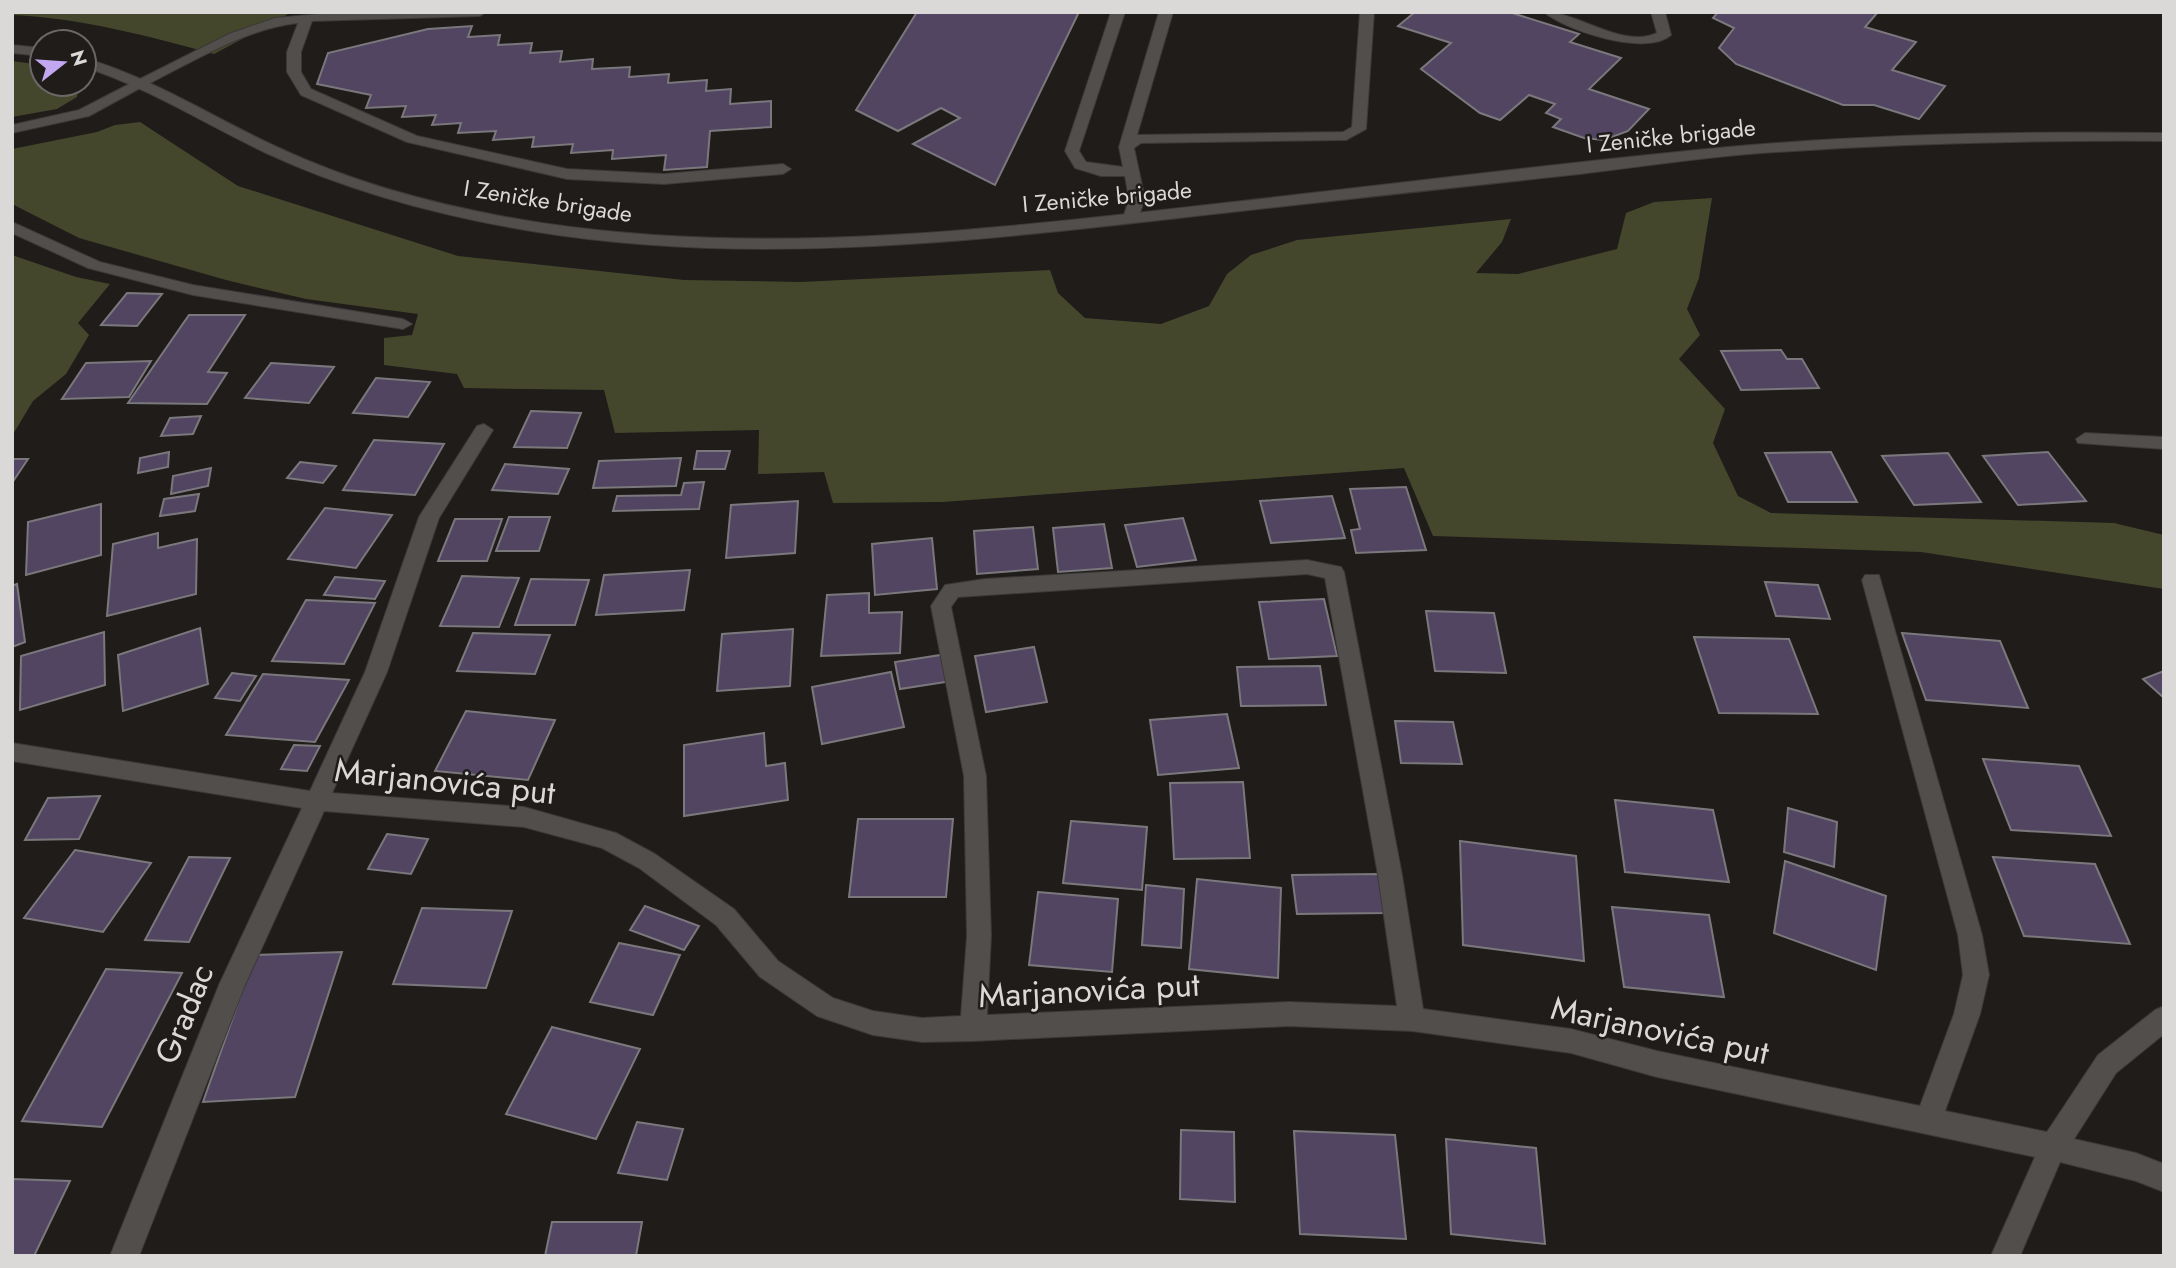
<svg xmlns="http://www.w3.org/2000/svg" width="2176" height="1268" font-family="Jost,sans-serif">
  <style>
    .green { fill: #44472c }
    .building { fill: #524561; stroke: #7a787c; stroke-width: 2 }
    .lines { fill: none; stroke-linecap: round; stroke-linejoin: round }
    .lane-casing { stroke: #3b3938; stroke-width: 2 }
    .street-casing { stroke: #3b3938; stroke-width: 2 }
    .secondary-casing { stroke: #3b3938; stroke-width: 2 }
    .lane { fill: #514e4c; fill-rule: evenodd }
    .street { fill: #514e4c; fill-rule: evenodd }
    .secondary { fill: #514e4c; fill-rule: evenodd }
    .labels { text-anchor: middle; dominant-baseline: central; stroke-width: 5; stroke-linejoin: round; paint-order: stroke }
    .far-street-label { font-size: 23px; fill: #dbd9d8; stroke: #1f1c1a }
    .near-street-label { font-size: 33px; fill: #dbd9d8; stroke: #1f1c1a }
  </style>
  <rect width="100%" height="100%" fill="#1f1c1a"/>
  <g class="green">
    <path d="M 12,12 L 292,12 L 214,54 C 148,36 81,18 12,15 Z"/>
    <polygon points="12,61 42,65 42,84 79,84 77,97 57,109 12,117"/>
    <polygon points="140,122 238,186 458,256 684,280 801,282 1050,270 1058,293 1085,318 1161,324 1209,306 1227,274 1251,255 1297,240 1511,219 1502,242 1476,273 1518,274 1617,249 1626,213 1654,202 1712,198 1699,278 1687,309 1700,335 1679,359 1725,409 1713,443 1738,496 1771,513 2114,523 2164,535 2164,589 1921,552 1433,536 1404,468 942,502 833,503 824,472 758,474 759,430 615,433 604,390 464,388 457,374 384,365 384,338 412,335 418,314 306,299 226,280 79,238 12,204 12,149 97,132 115,125"/>
    <polygon points="12,255 76,277 110,284 78,323 89,335 66,374 33,401 12,436"/>
  </g>
  <g class="building">
    <polygon points="917,12 1079,12 995,185 913,144 960,118 941,108 898,131 856,110"/>
    <polygon points="1415,12 1509,12 1579,34 1570,42 1621,58 1589,89 1649,109 1628,131 1604,140 1584,138 1553,127 1561,119 1546,113 1555,104 1529,95 1500,120 1480,113 1421,69 1451,43 1398,26"/>
    <polygon points="1718,12 1878,12 1865,27 1916,42 1892,70 1945,86 1919,119 1874,105 1843,105 1736,64 1719,48 1734,28 1713,18"/>
    <polygon points="472,26 468,37 500,35 498,45 532,43 530,53 562,51 560,62 593,59 592,69 630,67 629,77 669,74 668,83 707,80 706,91 731,89 730,104 771,101 771,127 710,131 707,167 664,170 666,155 612,159 613,150 571,153 573,144 532,147 534,137 493,140 496,131 458,133 461,123 432,125 436,115 402,117 406,106 366,108 371,95 317,84 328,53 428,29"/>
    <polygon points="127,293 162,294 137,326 101,325"/>
    <polygon points="189,315 245,315 208,372 227,373 207,404 128,403"/>
    <polygon points="1781,350 1787,359 1802,359 1819,388 1741,390 1721,351"/>
    <polygon points="151,361 129,397 62,399 86,363"/>
    <polygon points="271,363 334,367 309,403 245,398"/>
    <polygon points="376,378 430,382 408,417 353,413"/>
    <polygon points="531,411 581,413 567,448 514,447"/>
    <polygon points="201,416 193,434 161,436 170,418"/>
    <polygon points="374,440 444,444 415,495 343,490"/>
    <polygon points="697,451 730,451 725,469 694,469"/>
    <polygon points="169,452 168,467 138,473 140,458"/>
    <polygon points="1831,452 1857,502 1788,502 1765,453"/>
    <polygon points="2048,452 2086,501 2018,505 1983,456"/>
    <polygon points="1948,453 1981,502 1914,505 1882,456"/>
    <polygon points="681,458 676,486 593,488 599,461"/>
    <polygon points="12,459 28,459 12,483"/>
    <polygon points="300,462 336,466 323,483 287,478"/>
    <polygon points="505,464 569,469 558,494 492,490"/>
    <polygon points="211,468 208,486 171,494 173,476"/>
    <polygon points="704,482 699,509 613,511 617,496 681,495 684,483"/>
    <polygon points="1406,487 1426,550 1356,553 1351,530 1360,529 1350,489"/>
    <polygon points="199,494 195,511 160,516 164,499"/>
    <polygon points="1332,496 1345,538 1271,543 1260,501"/>
    <polygon points="798,501 795,553 726,558 731,505"/>
    <polygon points="101,504 101,555 26,575 28,522"/>
    <polygon points="325,508 392,515 356,568 288,559"/>
    <polygon points="509,517 550,517 539,551 496,551"/>
    <polygon points="1183,518 1196,560 1137,567 1125,525"/>
    <polygon points="455,519 502,519 487,561 438,561"/>
    <polygon points="1104,524 1112,568 1058,572 1053,528"/>
    <polygon points="1033,527 1038,569 977,574 974,531"/>
    <polygon points="158,533 158,548 197,539 196,594 107,616 113,544"/>
    <polygon points="932,538 937,589 875,595 872,544"/>
    <polygon points="690,570 684,610 596,615 604,575"/>
    <polygon points="462,576 519,578 499,627 440,626"/>
    <polygon points="335,577 385,581 375,599 324,595"/>
    <polygon points="531,579 589,580 575,625 515,625"/>
    <polygon points="1765,582 1818,585 1830,619 1776,616"/>
    <polygon points="17,584 25,642 12,647 12,586"/>
    <polygon points="869,593 869,613 902,612 900,653 821,656 827,595"/>
    <polygon points="1324,599 1337,656 1269,659 1259,602"/>
    <polygon points="306,600 375,603 344,664 272,661"/>
    <polygon points="1426,611 1494,613 1506,673 1435,671"/>
    <polygon points="200,628 208,684 123,711 118,655"/>
    <polygon points="793,629 790,686 717,691 722,634"/>
    <polygon points="104,632 105,685 20,710 21,656"/>
    <polygon points="473,633 550,635 535,674 457,671"/>
    <polygon points="1902,633 2000,641 2028,708 1926,700"/>
    <polygon points="1694,637 1789,639 1818,714 1719,713"/>
    <polygon points="1034,647 1047,702 986,712 975,656"/>
    <polygon points="947,654 952,681 900,689 895,662"/>
    <polygon points="1320,666 1326,705 1241,706 1237,667"/>
    <polygon points="2164,671 2164,698 2143,679"/>
    <polygon points="891,672 904,727 822,744 812,687"/>
    <polygon points="232,673 256,676 240,701 215,698"/>
    <polygon points="263,674 349,680 315,742 226,735"/>
    <polygon points="466,711 555,720 528,780 435,771"/>
    <polygon points="1227,714 1239,768 1158,775 1150,720"/>
    <polygon points="1395,721 1453,722 1462,764 1401,763"/>
    <polygon points="764,733 766,766 785,763 788,800 684,816 684,745"/>
    <polygon points="294,745 320,746 307,771 281,769"/>
    <polygon points="1983,759 2079,766 2111,836 2011,830"/>
    <polygon points="1243,782 1250,858 1174,859 1170,783"/>
    <polygon points="100,796 79,839 25,840 48,798"/>
    <polygon points="1615,800 1713,810 1729,882 1625,872"/>
    <polygon points="1788,808 1837,822 1834,867 1784,852"/>
    <polygon points="858,819 953,819 946,897 849,897"/>
    <polygon points="1071,821 1147,827 1142,890 1063,883"/>
    <polygon points="387,834 428,839 411,874 368,869"/>
    <polygon points="1460,841 1576,856 1584,961 1463,945"/>
    <polygon points="75,850 151,863 103,932 24,918"/>
    <polygon points="189,857 230,858 189,942 145,940"/>
    <polygon points="1993,857 2095,864 2130,944 2024,936"/>
    <polygon points="1785,861 1886,896 1876,970 1774,933"/>
    <polygon points="1379,874 1385,913 1297,914 1292,875"/>
    <polygon points="1197,879 1281,888 1278,978 1189,969"/>
    <polygon points="1146,885 1184,889 1181,948 1142,945"/>
    <polygon points="1038,892 1118,899 1112,972 1029,965"/>
    <polygon points="645,906 699,926 684,950 630,930"/>
    <polygon points="1612,907 1709,915 1724,997 1624,987"/>
    <polygon points="422,908 512,911 486,988 393,984"/>
    <polygon points="619,943 680,955 653,1015 590,1002"/>
    <polygon points="342,952 295,1097 203,1102 255,955"/>
    <polygon points="106,969 182,973 102,1127 22,1121"/>
    <polygon points="552,1027 640,1049 596,1139 506,1114"/>
    <polygon points="637,1122 683,1129 667,1180 618,1173"/>
    <polygon points="1181,1130 1234,1132 1235,1202 1180,1199"/>
    <polygon points="1294,1131 1395,1135 1406,1239 1300,1234"/>
    <polygon points="1446,1139 1536,1148 1545,1244 1451,1234"/>
    <polygon points="12,1179 70,1181 34,1256 12,1256"/>
    <polygon points="552,1222 642,1222 636,1256 545,1256"/>
  </g>
  <g class="lines">
    <defs>
      <g id="lane">
        <path d="M 341,12 L 486,12 L 480,16 L 312,21 L 301,52 L 301,72 L 311,89 L 417,136 L 567,169 L 664,174 L 783,164 L 791,169 L 783,174 L 664,184 L 567,179 L 407,142 L 301,95 L 287,72 L 287,52 L 298,23 C 244,29 193,62 144,86 L 132,83 L 229,34 L 275,18 Z"/>
        <polygon points="1111,12 1125,12 1079,151 1086,162 1123,167 1119,147 1159,12 1173,12 1137,135 1343,132 1352,127 1360,12 1374,12 1366,129 1346,140 1141,143 1134,148 1145,199 1137,221 1125,221 1123,218 1129,199 1125,176 1101,176 1075,168 1065,151"/>
        <path d="M 1544,12 C 1579,12 1622,49 1657,33 L 1651,12 L 1665,12 L 1671,35 C 1647,57 1566,31 1544,12 Z"/>
      </g>
      <g id="street">
        <polygon points="139,79 146,83 144,86 89,116 12,133 12,125 79,110"/>
        <polygon points="12,222 100,262 193,285 403,319 412,324 403,329 193,295 88,268 12,233"/>
        <path d="M 484,424 L 493,430 L 439,518 L 387,672 L 332,793 L 524,807 L 616,833 L 655,854 L 734,909 L 778,961 L 833,998 L 873,1011 L 922,1018 L 961,1016 L 967,936 L 964,776 L 931,606 L 945,585 L 985,579 L 1307,560 L 1341,567 L 1344,572 L 1402,875 L 1423,1009 L 1571,1029 L 1657,1051 L 1920,1106 L 1954,1014 L 1963,975 L 1958,935 L 1862,580 L 1865,575 L 1879,575 L 1982,935 L 1989,975 L 1980,1014 L 1945,1111 L 2047,1132 L 2098,1055 L 2155,1010 L 2164,1006 L 2164,1034 L 2116,1073 L 2074,1139 L 2136,1153 L 2164,1164 L 2164,1192 L 2136,1181 L 2060,1162 L 2020,1256 L 1991,1256 L 2035,1157 L 1657,1077 L 1571,1053 L 1412,1031 L 1289,1026 L 973,1041 L 922,1042 L 873,1035 L 817,1016 L 760,977 L 716,925 L 639,868 L 602,848 L 524,827 L 324,811 L 245,985 L 139,1256 L 110,1256 L 219,985 L 302,808 L 12,761 L 12,743 L 310,791 L 365,672 L 419,517 L 477,426 ZM 1307,574 L 1325,578 L 1378,875 L 1397,1006 L 1289,1002 L 987,1015 L 991,936 L 986,776 L 951,607 L 958,597 Z"/>
        <polygon points="2085,433 2164,437 2164,449 2078,443 2076,439"/>
      </g>
      <g id="secondary">
        <polygon points="12,45 42,48 42,56 12,53"/>
        <path d="M 84,58 C 153,78 212,117 277,147 C 360,186 451,209 542,223 C 775,258 1009,227 1242,201 C 1404,183 1566,162 1728,147 C 1873,134 2019,131 2164,133 L 2164,141 C 2025,140 1887,144 1749,154 C 1692,159 1636,167 1580,174 C 1467,186 1354,198 1241,211 C 1006,237 767,270 531,231 C 441,216 350,192 266,153 C 205,124 149,88 84,67 Z"/>
      </g>
    </defs>
    <use href="#lane" class="lane-casing"/>
    <use href="#street" class="street-casing"/>
    <use href="#secondary" class="secondary-casing"/>
    <use href="#lane" class="lane"/>
    <use href="#street" class="street"/>
    <use href="#secondary" class="secondary"/>
  </g>
  <g class="labels">
    <g class="far-street-label">
      <text transform="translate(1671 136) rotate(-6)">I Zeničke brigade</text>
      <text transform="translate(1107 197) rotate(-5)">I Zeničke brigade</text>
      <text transform="translate(548 201) rotate(9)">I Zeničke brigade</text>
    </g>
    <g class="near-street-label">
      <text transform="translate(445 781) rotate(6)">Marjanovića put</text>
      <text transform="translate(1089 990) rotate(-3)">Marjanovića put</text>
      <text transform="translate(184 1014) rotate(-68)">Gradac</text>
      <text transform="translate(1660 1030) rotate(12)">Marjanovića put</text>
    </g>
  </g>
  <rect width="2176" height="1268" fill="none" stroke="#dbd9d8" stroke-width="28"/>
  <g transform="translate(63 63) rotate(73)"><circle r="33" fill="#1f1c1a" stroke="#6a6866" stroke-width="2"/>
  <path d="M0-5L12 26L0 18L-12 26Z" fill="#c4a7f1"/>
  <text y="-10" font-size="19" font-weight="bold" text-anchor="middle" fill="#dbd9d8">N</text>
  </g>
</svg>
